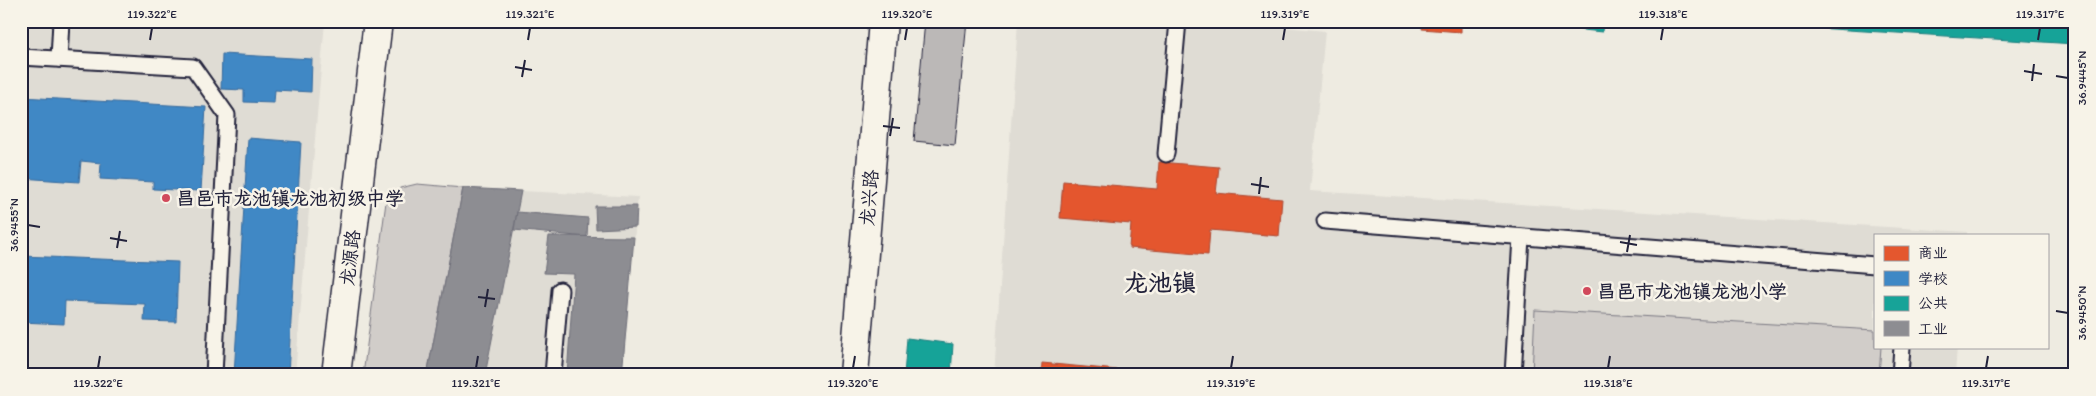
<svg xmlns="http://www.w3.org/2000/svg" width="2096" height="396" font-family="Itim,'LXGW WenKai TC',sans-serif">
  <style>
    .built { fill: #dfdcd4 }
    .green { fill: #d1cdc9; stroke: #7a7882 }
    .shops { fill: #e4572e; stroke: #aa4732 }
    .schools { fill: #3f88c5; stroke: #36699c }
    .public { fill: #17a398; stroke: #1a7c7c }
    .industry { fill: #8d8d92; stroke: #6d6d78 }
    .building { fill: #bbb8b7; stroke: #22223b }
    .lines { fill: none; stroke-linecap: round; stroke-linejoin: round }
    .lane-casing { stroke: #22223b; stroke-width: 19 }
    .secondary-casing { stroke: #22223b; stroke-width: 31 }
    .lane { stroke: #f7f3e8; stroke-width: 15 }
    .secondary { stroke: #f7f3e8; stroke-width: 28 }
    .ticks { fill: none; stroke: #22223b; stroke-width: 2 }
    .poi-dot { fill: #d1495b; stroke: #f7f3e8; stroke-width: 2 }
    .labels { text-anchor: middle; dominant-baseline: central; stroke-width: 5; stroke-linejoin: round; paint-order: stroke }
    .poi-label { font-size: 19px; font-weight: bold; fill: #22223b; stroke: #f7f3e8; text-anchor: start }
    .street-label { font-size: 19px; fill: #22223b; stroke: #f7f3e8 }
    .district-label { font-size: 24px; font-weight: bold; fill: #22223b; stroke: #f7f3e8 }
    .neatline { fill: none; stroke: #22223b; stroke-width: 2 }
    .ticks-label { font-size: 12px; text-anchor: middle; fill: #22223b }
  </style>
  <rect width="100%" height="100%" fill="#eeebe1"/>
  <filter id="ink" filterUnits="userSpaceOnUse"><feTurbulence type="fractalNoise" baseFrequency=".02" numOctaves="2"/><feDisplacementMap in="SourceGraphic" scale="10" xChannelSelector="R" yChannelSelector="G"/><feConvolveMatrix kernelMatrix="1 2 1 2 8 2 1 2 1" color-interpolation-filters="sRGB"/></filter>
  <g filter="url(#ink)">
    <g class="built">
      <polygon points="21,21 325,21 295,375 21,375"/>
      <polygon points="1018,21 1225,21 1325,31 1310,191 1967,232 1967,235 1875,235 1875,347 1957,347 1955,375 994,375"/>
      <polygon points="463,188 638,197 622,375 427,375"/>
    </g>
    <g class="green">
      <polygon points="417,184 463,188 427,375 363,375 386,202 400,188"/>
      <polygon points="1535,310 1875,330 1875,347 1881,347 1879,375 1532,375"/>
    </g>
    <g class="shops">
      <polygon points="1423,21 1461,21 1461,32 1422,29"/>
      <polygon points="1159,162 1219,167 1216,193 1282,199 1279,236 1210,230 1208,255 1129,248 1131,224 1060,218 1063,181 1157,189"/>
      <polygon points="1042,363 1172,375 1041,375"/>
    </g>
    <g class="schools">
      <polygon points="222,54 312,59 311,92 275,90 274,103 244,102 244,90 221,89"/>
      <polygon points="21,97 206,107 201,191 153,189 153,182 100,179 101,163 81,161 79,182 21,178"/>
      <polygon points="248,138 301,142 288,375 234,375"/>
      <polygon points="21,256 178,262 176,322 144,321 145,304 65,301 64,324 21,322"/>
    </g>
    <g class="public">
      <polygon points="1500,21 1603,21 1602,32"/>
      <polygon points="1702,21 2075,21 2075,44"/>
      <polygon points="907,338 953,344 951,375 904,375"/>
    </g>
    <g class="industry">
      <polygon points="463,188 521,191 517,212 485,375 427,375"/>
      <polygon points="595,206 637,206 636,227 596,229"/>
      <polygon points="517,212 588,218 587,237 514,230"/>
      <polygon points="549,236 634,237 622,375 567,375 574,274 544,273"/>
    </g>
    <polygon class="building" points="925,21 967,21 955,145 914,141"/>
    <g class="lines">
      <defs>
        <g id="lane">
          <polyline points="21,57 193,67 227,115 214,375"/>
          <polyline points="59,59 61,21"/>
          <polyline points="1166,154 1178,21"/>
          <polyline points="1325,221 1875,265"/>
          <polyline points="553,375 560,290"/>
          <polyline points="1513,375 1521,237"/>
          <polyline points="1900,375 1902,347"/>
        </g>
        <g id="secondary">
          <polyline points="336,375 378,21"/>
          <polyline points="854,375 883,21"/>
        </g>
      </defs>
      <use href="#lane" class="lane-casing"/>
      <use href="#secondary" class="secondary-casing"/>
      <use href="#lane" class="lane"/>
      <use href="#secondary" class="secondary"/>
    </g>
  </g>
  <path class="ticks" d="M 150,40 L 152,28M 528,40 L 530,28M 905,40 L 907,28M 1283,40 L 1285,28M 1661,40 L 1663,28M 2038,40 L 2040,28M 515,67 L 532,70M 2024,71 L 2042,74M 2056,76 L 2068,78M 522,77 L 525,60M 2032,81 L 2034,64M 883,126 L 900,128M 890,136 L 893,118M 1251,184 L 1269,187M 1259,194 L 1261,177M 28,225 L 40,227M 110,238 L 127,241M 1620,242 L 1637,245M 117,248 L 120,231M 1627,252 L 1630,235M 478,297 L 495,299M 485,307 L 488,289M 2056,311 L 2068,313M 98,368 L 100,356M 476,368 L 478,356M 853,368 L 855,356M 1231,368 L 1233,356M 1608,368 L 1610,356M 1986,368 L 1988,356"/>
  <g class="poi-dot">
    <circle cx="166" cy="198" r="5"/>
    <circle cx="1587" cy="291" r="5"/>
  </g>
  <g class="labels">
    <g class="poi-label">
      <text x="176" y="198">昌邑市龙池镇龙池初级中学</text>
      <text x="1597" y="291">昌邑市龙池镇龙池小学</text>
    </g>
    <g class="street-label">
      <text transform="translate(869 198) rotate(-85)">龙兴路</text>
      <text transform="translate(350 258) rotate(-83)">龙源路</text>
    </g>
    <g class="district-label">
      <text x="1160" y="282">龙池镇</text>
    </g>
  </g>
  <rect width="2096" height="396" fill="none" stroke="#f7f3e8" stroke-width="55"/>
  <rect x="1874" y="234" width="175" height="115" fill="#f7f3e8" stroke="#a29fa3"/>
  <rect x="1884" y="246" width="25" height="15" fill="#e4572e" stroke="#a29fa3"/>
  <text x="1918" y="258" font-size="15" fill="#22223b">商业</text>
  <rect x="1884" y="271" width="25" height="15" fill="#3f88c5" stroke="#a29fa3"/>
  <text x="1918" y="284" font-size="15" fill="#22223b">学校</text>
  <rect x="1884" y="296" width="25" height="15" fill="#17a398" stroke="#a29fa3"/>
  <text x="1918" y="308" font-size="15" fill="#22223b">公共</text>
  <rect x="1884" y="321" width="25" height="15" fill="#8d8d92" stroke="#a29fa3"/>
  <text x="1918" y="334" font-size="15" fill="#22223b">工业</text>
  <rect x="28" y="28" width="2040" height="340" class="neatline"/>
  <g class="ticks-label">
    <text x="152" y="18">119.322°E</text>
    <text x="530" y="18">119.321°E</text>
    <text x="907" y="18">119.320°E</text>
    <text x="1285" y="18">119.319°E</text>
    <text x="1663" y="18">119.318°E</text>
    <text x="2040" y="18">119.317°E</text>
    <text transform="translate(2082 78) rotate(-90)" y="4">36.9445°N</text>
    <text transform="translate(14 225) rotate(-90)" y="4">36.9455°N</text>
    <text transform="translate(2082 313) rotate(-90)" y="4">36.9450°N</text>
    <text x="98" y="387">119.322°E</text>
    <text x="476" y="387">119.321°E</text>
    <text x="853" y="387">119.320°E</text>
    <text x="1231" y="387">119.319°E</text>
    <text x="1608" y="387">119.318°E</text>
    <text x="1986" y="387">119.317°E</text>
  </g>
</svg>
